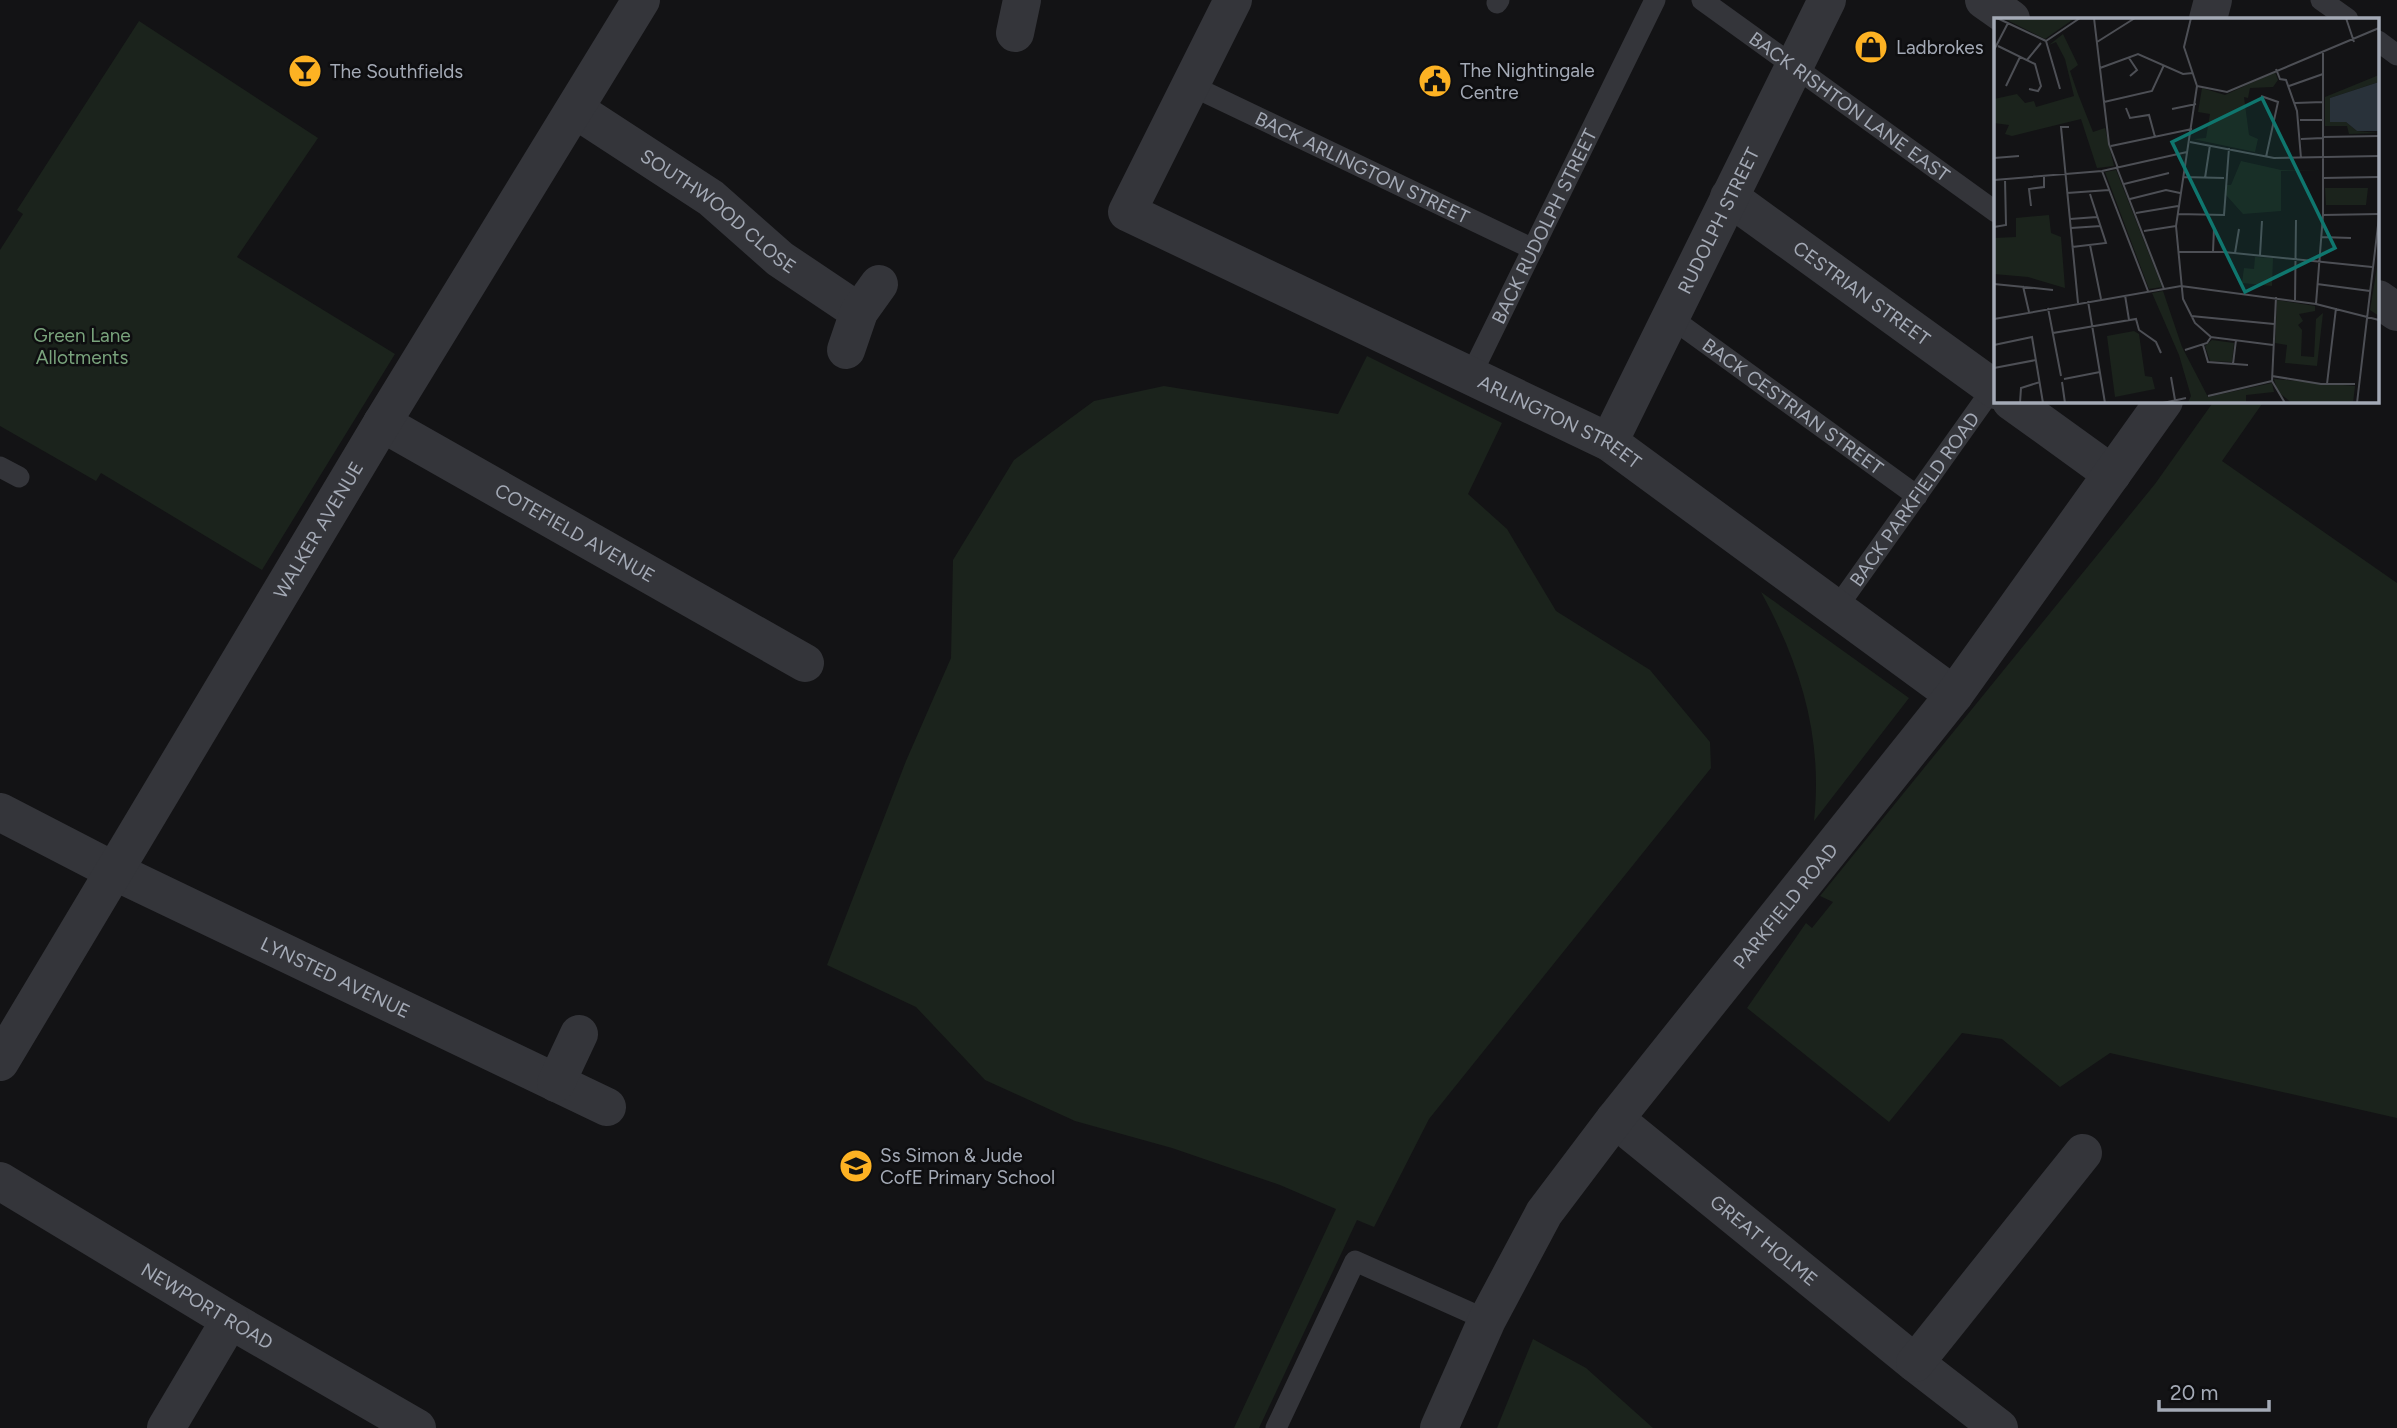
<svg xmlns="http://www.w3.org/2000/svg" width="2397" height="1428" font-family="Figtree,sans-serif">
  <style>
    .green { fill: #1b231c }
    .lines { fill: none; stroke-linecap: round; stroke-linejoin: round }
    .service { stroke: #34353a; stroke-width: 21 }
    .minor { stroke: #34353a; stroke-width: 38 }
    .tertiary { stroke: #34353a; stroke-width: 38 }
    .labels { text-anchor: middle; stroke-width: 5; stroke-linejoin: round; paint-order: stroke }
    .poi-label { font-size: 19px; fill: #a4aab6; stroke: #0e0e10; text-anchor: start }
    .street-label { font-size: 19px; fill: #a4aab6; stroke: #0e0e10 }
    .park-label { font-size: 19px; fill: #79a37c; stroke: #0e0e10 }
    .inset-road { fill: none; stroke: #4d4f55; stroke-width: 2 }
    .view { fill: #0f766e; fill-opacity: 0.15; stroke: #0f766e; stroke-width: 3.5 }
    .inset-edge { fill: none; stroke: #a4aab6; stroke-width: 3.5 }
  </style>
  <rect width="100%" height="100%" fill="#131315"/>
  <path class="green" d="M 139,21 L 318,138 L 237,257 L 395,354 L 262,570 L 101,473 L 96,481 L 0,426 L 0,250 L 23,214 L 17,210 Z
    M 1367,356 L 1502,423 L 1468,494 L 1507,529 L 1556,611 L 1650,670 L 1710,742 L 1711,768 L 1429,1119 L 1374,1227 L 1357,1220 L 1259,1428 L 1234,1428 L 1336,1209 L 1280,1185 L 1172,1148 L 1075,1121 L 985,1080 L 916,1007 L 827,965 L 906,761 L 951,658 L 953,560 L 1014,460 L 1094,401 L 1164,386 L 1338,414 Z
    M 2214,401 L 2264,401 L 2222,461 L 2397,583 L 2397,1118 L 2110,1053 L 2060,1087 L 2002,1039 L 1962,1033 L 1889,1122 L 1747,1008 L 1806,923 L 1812,928 L 1833,902 L 1820,896 L 2155,484 Z
    M 1761,592 L 1909,698 L 1814,821 C 1823,737 1801,665 1761,592 Z
    M 1533,1339 L 1586,1368 L 1653,1428 L 1497,1428 Z"/>
  <g class="lines">
    <g class="service">
      <path id="s1" d="M 1702,0 L 1996,212"/>
      <path d="M 2321,0 L 2348,19"/>
      <path d="M 1497,3 L 1499,0"/>
      <path d="M 2378,41 L 2397,55"/>
      <path id="s2" d="M 1190,85 L 1533,249"/>
      <path id="s3" d="M 1670,317 L 1917,496"/>
      <path id="s4" d="M 1470,377 L 1655,0"/>
      <path d="M 0,467 L 19,477"/>
      <path id="s5" d="M 1836,609 L 1993,388"/>
      <path d="M 1276,1428 L 1355,1261 L 1487,1320"/>
    </g>
    <g class="minor">
      <path id="s6" d="M 1233,0 L 1127,212 L 1609,442 L 1954,695"/>
      <path d="M 2208,19 L 2213,0"/>
      <path d="M 1015,33 L 1022,0"/>
      <path id="s7" d="M 576,110 L 711,198 L 780,259 L 859,312"/>
      <path id="s8" d="M 1729,197 L 1996,390"/>
      <path d="M 846,350 L 859,312 L 879,284"/>
      <path d="M 2011,401 L 2112,474"/>
      <path id="s9" d="M 382,423 L 805,663"/>
      <path id="s10" d="M 1609,442 L 1827,0"/>
      <path id="s11" d="M 0,812 L 116,872 L 607,1107"/>
      <path id="s12" d="M 0,1062 L 382,423 L 641,0"/>
      <path d="M 556,1083 L 579,1034"/>
      <path id="s13" d="M 1615,1119 L 1915,1363 L 1999,1428"/>
      <path id="s14" d="M 0,1181 L 230,1320 L 417,1428"/>
      <path d="M 1915,1363 L 2083,1153"/>
      <path d="M 166,1428 L 230,1320"/>
      <path id="s15" d="M 1439,1428 L 1487,1320 L 1544,1213 L 1615,1119 L 1954,695 L 2164,401"/>
    </g>
    <path class="tertiary" d="M 1984,0 L 2011,19
      M 2378,299 L 2397,312"/>
  </g>
  <defs>
    <symbol id="shop-disc" viewBox="-11 -11 22 22"><circle r="9.5" fill="#fdb223" stroke="#0e0e10"/><path d="M-5-2.5h2.3a2.7 3.5 0 0 1 5.4 0H5L5.5 6h-11ZM-1.5-2.5h3a1.5 2.3 0 0 0-3 0Z" fill="#111"/></symbol>
    <symbol id="bar-disc" viewBox="-11 -11 22 22"><circle r="9.5" fill="#fdb223" stroke="#0e0e10"/><path d="M-6-5H6L.8 .8V4.5H3.5V6h-7V4.5H-.8V.8Z" fill="#111"/></symbol>
    <symbol id="civic-disc" viewBox="-11 -11 22 22"><circle r="9.5" fill="#fdb223" stroke="#0e0e10"/><path d="M-.6-6.5H3V-4.5H.6V-3L4-1V1h2V6H-6V1h2V-1L-.6-3ZM-1.2 2.5V6h2.4V2.5Z" fill="#111"/></symbol>
    <symbol id="school-disc" viewBox="-11 -11 22 22"><circle r="9.5" fill="#fdb223" stroke="#0e0e10"/><path d="M0-5L7-2L0 1L-7-2ZM-4 1L0 2.5L4 1V4Q0 6-4 4Z" fill="#111"/></symbol>
  </defs>
  <g fill-rule="evenodd">
    <use href="#shop-disc" x="1852" y="28" width="38" height="38"/>
    <use href="#bar-disc" x="286" y="52" width="38" height="38"/>
    <use href="#civic-disc" x="1416" y="62" width="38" height="38"/>
    <use href="#school-disc" x="837" y="1147" width="38" height="38"/>
  </g>
  <g class="labels">
    <g class="poi-label">
      <text x="1896" y="54">Ladbrokes</text>
      <text x="1460" y="77">The Nightingale<tspan x="1460" dy="22">Centre</tspan></text>
      <text x="330" y="78">The Southfields</text>
      <text x="880" y="1162">Ss Simon &amp; Jude<tspan x="880" dy="22">CofE Primary School</tspan></text>
    </g>
    <g class="street-label">
      <text dy="7" stroke="none"><textPath href="#s1" startOffset="182">BACK RISHTON LANE EAST</textPath></text>
      <text dy="7" stroke="none"><textPath href="#s2" startOffset="191">BACK ARLINGTON STREET</textPath></text>
      <text dy="7" stroke="none"><textPath href="#s7" startOffset="175">SOUTHWOOD CLOSE</textPath></text>
      <text dy="7" stroke="none"><textPath href="#s10" startOffset="247">RUDOLPH STREET</textPath></text>
      <text dy="7" stroke="none"><textPath href="#s4" startOffset="168">BACK RUDOLPH STREET</textPath></text>
      <text dy="7" stroke="none"><textPath href="#s8" startOffset="164">CESTRIAN STREET</textPath></text>
      <text dy="7" stroke="none"><textPath href="#s3" startOffset="152">BACK CESTRIAN STREET</textPath></text>
      <text dy="7" stroke="none"><textPath href="#s6" startOffset="718">ARLINGTON STREET</textPath></text>
      <text dy="7" stroke="none"><textPath href="#s5" startOffset="135">BACK PARKFIELD ROAD</textPath></text>
      <text dy="7" stroke="none"><textPath href="#s12" startOffset="620">WALKER AVENUE</textPath></text>
      <text dy="7" stroke="none"><textPath href="#s9" startOffset="222">COTEFIELD AVENUE</textPath></text>
      <text dy="7" stroke="none"><textPath href="#s15" startOffset="630">PARKFIELD ROAD</textPath></text>
      <text dy="7" stroke="none"><textPath href="#s11" startOffset="374">LYNSTED AVENUE</textPath></text>
      <text dy="7" stroke="none"><textPath href="#s13" startOffset="192">GREAT HOLME</textPath></text>
      <text dy="7" stroke="none"><textPath href="#s14" startOffset="242">NEWPORT ROAD</textPath></text>
    </g>
    <g class="park-label">
      <text x="82" y="342">Green Lane<tspan x="82" dy="22">Allotments</tspan></text>
    </g>
  </g>
  <g transform="translate(1994 18)">
    <rect width="385" height="385" fill="#131315"/>
    <path d="M 9,0 L 81,0 L 51,21 ZM 69,16 L 84,47 L 76,53 L 84,76 L 99,114 L 111,110 L 120,148 L 103,150 L 87,101 L 18,118 L 11,116 L 15,107 L 0,105 L 0,81 L 23,76 L 31,85 L 40,83 L 42,89 L 80,78 L 71,41 L 62,24 L 55,27 ZM 281,54 L 284,62 L 279,69 L 256,70 L 254,80 L 250,79 L 255,117 L 264,121 L 261,134 L 199,121 L 212,120 L 216,96 L 204,94 L 208,70 L 231,77 ZM 385,57 L 385,64 L 336,80 L 336,104 L 352,104 L 363,113 L 385,115 L 355,116 L 353,108 L 331,108 L 331,79 ZM 247,143 L 287,152 L 326,153 L 287,153 L 287,193 L 249,196 L 232,177 L 232,167 L 237,167 ZM 122,152 L 168,269 L 155,271 L 111,154 ZM 331,170 L 374,170 L 372,187 L 332,187 ZM 55,197 L 57,215 L 67,219 L 71,270 L 34,259 L 0,256 L 0,220 L 22,219 L 22,200 ZM 385,237 L 385,298 L 376,292 ZM 261,239 L 279,240 L 278,268 L 248,265 L 250,250 L 260,251 ZM 169,273 L 188,329 L 214,379 L 278,365 L 280,374 L 252,377 L 252,385 L 175,385 L 194,384 L 197,378 L 185,337 L 158,275 ZM 283,282 L 321,288 L 321,293 L 305,296 L 309,303 L 304,307 L 308,312 L 307,338 L 320,339 L 322,301 L 329,295 L 323,348 L 291,345 L 293,327 L 281,325 ZM 140,313 L 145,316 L 151,358 L 158,359 L 161,371 L 121,379 L 113,318 ZM 218,322 L 240,325 L 238,344 L 216,343 L 211,328 ZM 280,361 L 361,368 L 359,385 L 298,385 L 284,374 Z" fill="#1b231c"/>
    <path d="M 385,64 L 385,113 L 363,113 L 352,104 L 336,104 L 336,80 Z" fill="#29323a"/>
    <path class="inset-road" d="M 3,0 L 52,23M 100,0 L 115,126 L 124,150M 197,0 L 190,29 L 203,68 L 182,208 L 189,281 L 201,305 L 217,319M 352,0 L 360,24M 52,23 L 66,71M 52,23 L 86,0M 103,24 L 141,0M 4,28 L 41,46 L 47,68 L 44,73 L 35,71M 0,32 L 14,5M 135,40 L 143,52 L 136,58M 33,42 L 47,25M 106,50 L 144,36 L 189,56 L 199,55M 282,51 L 286,61 L 292,62 L 303,93 L 307,140M 12,68 L 26,39M 203,68 L 233,74 L 385,10M 295,68 L 329,56M 267,78 L 284,84 L 272,139M 110,84 L 158,73 L 170,47M 301,85 L 329,84M 132,90 L 136,100 L 155,97 L 161,119M 178,91 L 202,86M 306,102 L 329,102M 75,109 L 67,109 L 84,285M 329,119 L 385,118M 307,121 L 329,120M 196,124 L 280,140 L 385,138M 117,128 L 198,111M 0,140 L 25,138M 123,150 L 170,271M 108,153 L 154,273M 189,159 L 230,160M 211,160 L 216,127M 329,160 L 385,159M 0,162 L 108,153 L 193,134M 130,166 L 175,155M 73,175 L 115,172M 136,181 L 172,172 L 186,175M 37,188 L 35,171 L 50,169 L 50,158M 142,195 L 184,188M 183,196 L 230,197 L 235,130M 329,197 L 385,196M 76,201 L 103,199M 0,209 L 12,207 L 11,161M 77,210 L 107,208M 150,213 L 182,208M 327,219 L 357,220M 96,227 L 107,281M 78,229 L 112,225 L 96,176M 184,234 L 230,234 L 378,249M 219,234 L 220,210M 241,235 L 245,211M 266,237 L 268,203M 0,266 L 59,272M 323,266 L 376,273M 29,268 L 35,294M 131,277 L 135,302M 282,279 L 278,363 L 291,385M 301,282 L 302,202M 94,283 L 111,385M 322,286 L 329,197 L 329,35M 54,290 L 67,358M 197,298 L 280,306M 0,301 L 187,268 L 322,286 L 385,302M 59,315 L 142,301 L 145,312 L 162,324 L 167,335M 0,327 L 38,319 L 49,385M 209,327 L 214,344 L 254,347M 191,332 L 213,325 L 217,319 L 279,327M 239,346 L 242,322M 0,350 L 42,342M 278,358 L 327,366 L 361,366M 177,359 L 181,382M 70,361 L 106,354M 68,364 L 71,385M 333,366 L 342,290M 214,378 L 278,363M 26,385 L 27,370 L 46,364M 169,385 L 192,380M 363,385 L 385,199"/>
    <path class="view" d="M 268,80 L 341,230 L 251,274 L 178,124 Z"/>
    <rect width="385" height="385" class="inset-edge"/>
  </g>
  <path d="M2159 1400v10h110v-10" fill="none" stroke="#a4aab6" stroke-width="3.5"/>
  <text x="2170" y="1400" font-size="21" fill="#a4aab6" stroke="#0e0e10" stroke-width="5" paint-order="stroke">20 m</text>
</svg>
